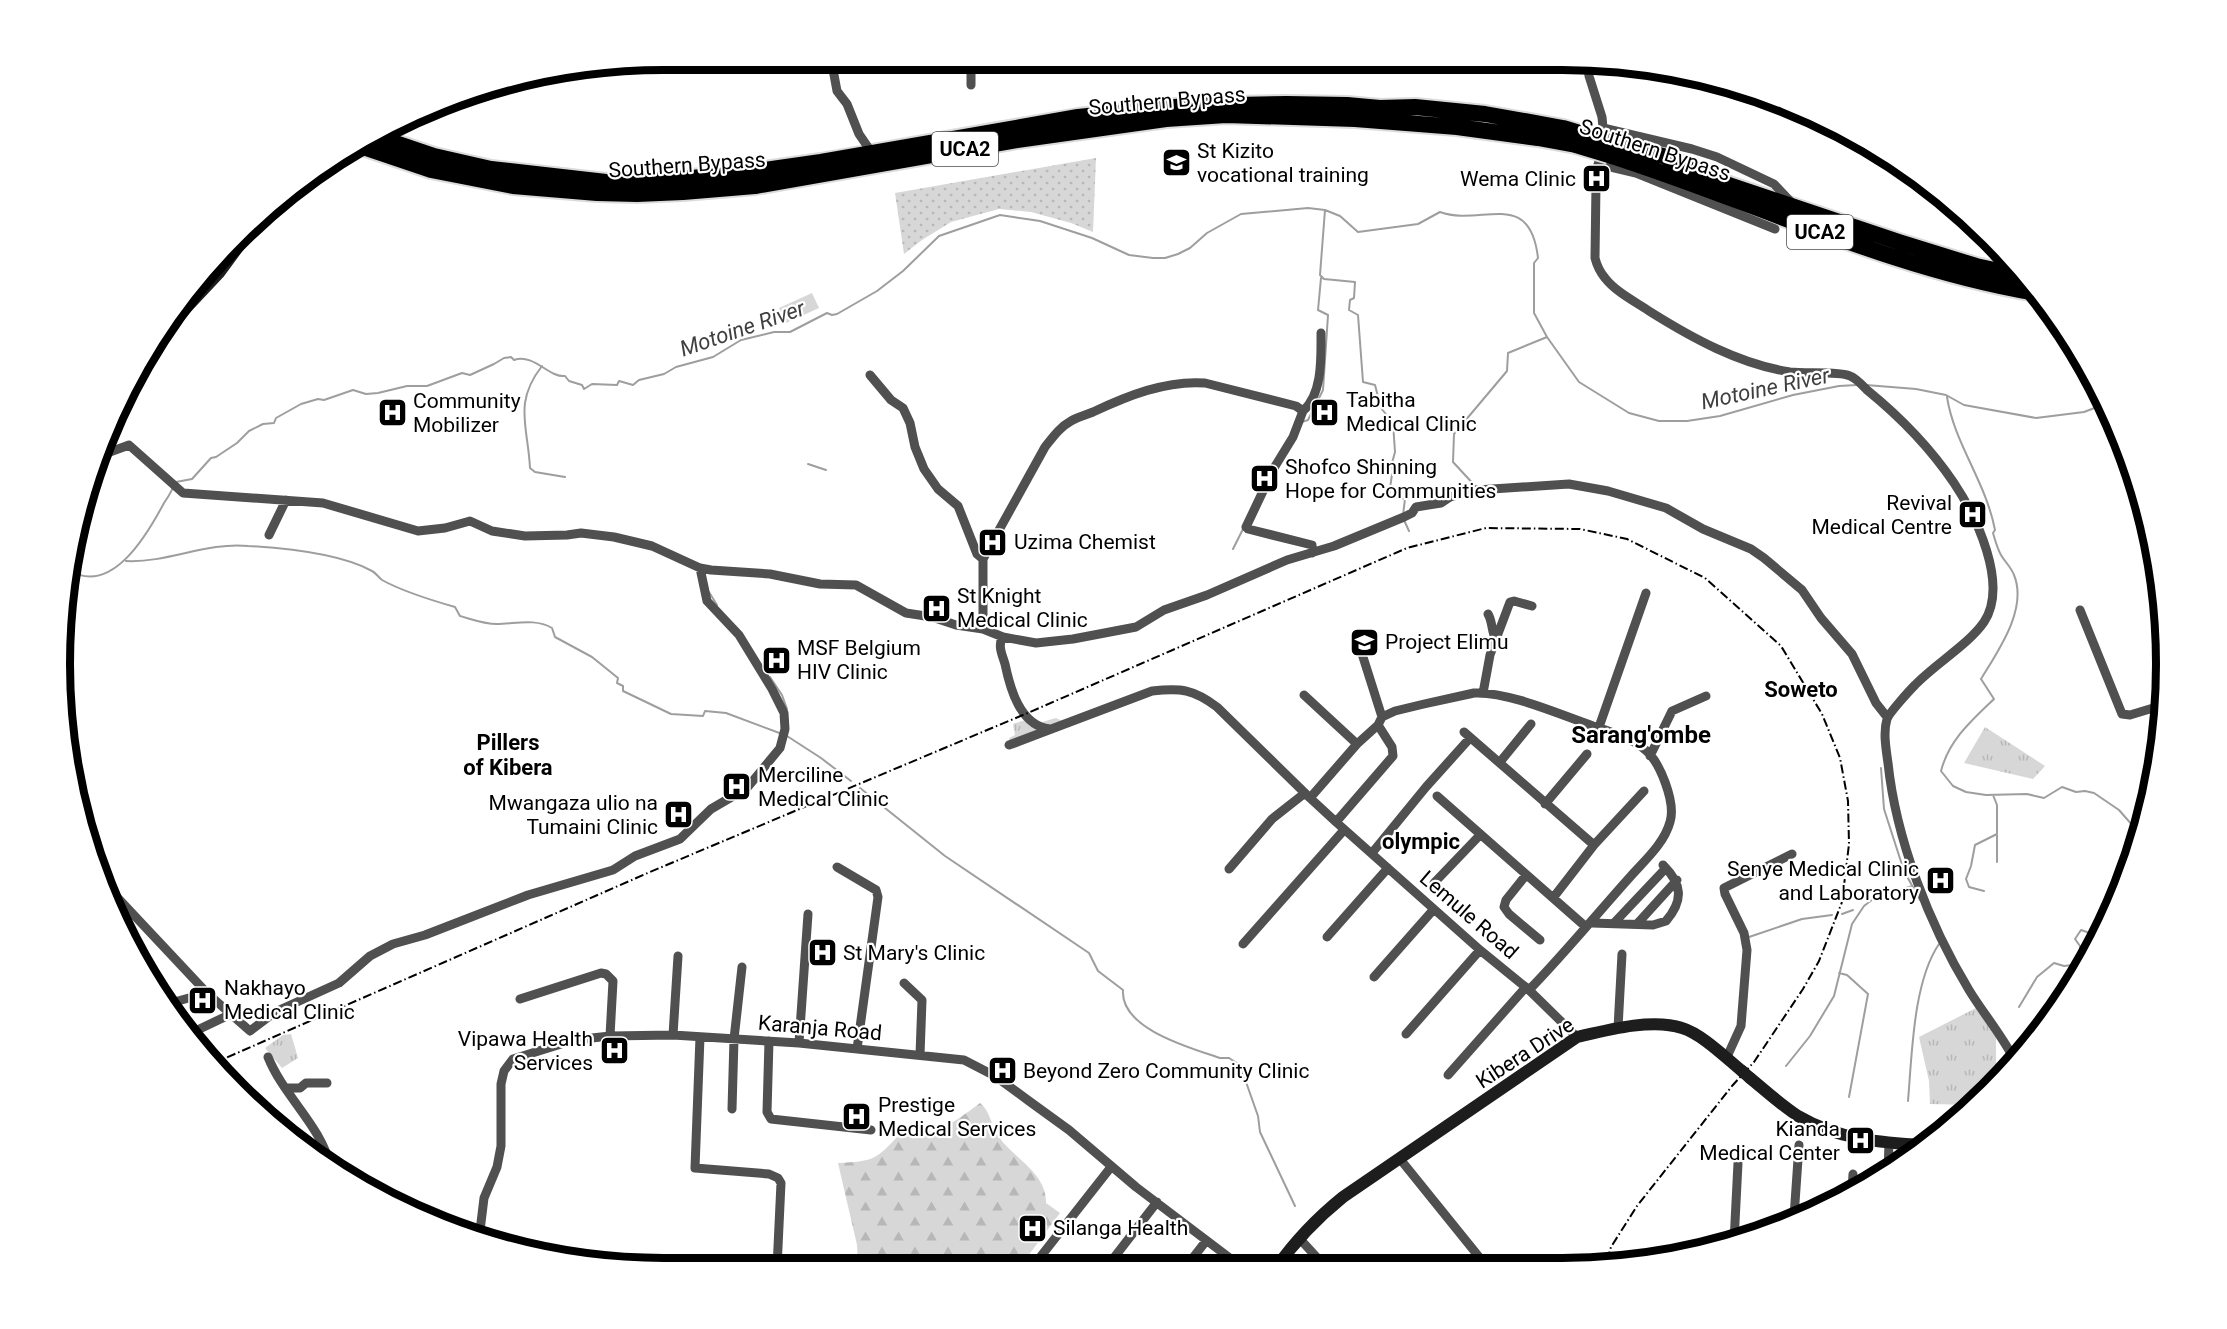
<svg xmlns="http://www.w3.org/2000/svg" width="2227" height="1329" font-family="Roboto,sans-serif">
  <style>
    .grass { fill: url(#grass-dots) }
    .forest { fill: url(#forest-firs) }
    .park { fill: url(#park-tufts) }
    .pitch { fill: #d7d7d7 }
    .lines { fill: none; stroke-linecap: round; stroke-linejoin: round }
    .stream { stroke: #9e9e9e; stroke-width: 2 }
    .highway-casing { stroke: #dbdbdb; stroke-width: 20 }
    .street { stroke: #505050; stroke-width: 9 }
    .secondary { stroke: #1d1d1d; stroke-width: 12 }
    .highway { stroke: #000; stroke-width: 16 }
    .rail { stroke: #000; stroke-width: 2; stroke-dasharray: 9 3 1.5 3; stroke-linecap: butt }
    .highway-bridge-casing { stroke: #dbdbdb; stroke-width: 20; stroke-linecap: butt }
    .secondary-bridge { stroke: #1d1d1d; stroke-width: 12 }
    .highway-bridge { stroke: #000; stroke-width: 16 }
    .labels { text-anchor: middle; stroke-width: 4.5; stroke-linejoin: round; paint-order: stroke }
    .shield { fill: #fff; stroke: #4c4c4c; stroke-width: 1.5 }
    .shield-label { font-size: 20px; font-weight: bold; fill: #000 }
    .street-label { font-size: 21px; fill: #000; stroke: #fff }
    .poi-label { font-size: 21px; fill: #000; stroke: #fff; text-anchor: start }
    .water-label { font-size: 22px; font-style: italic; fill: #3f3f3f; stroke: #fff }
    .neighbourhood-label { font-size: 22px; font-weight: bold; fill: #000; stroke: #fff }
    .quarter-label { font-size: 24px; font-weight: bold; fill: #000; stroke: #fff }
    .rim { fill: none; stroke: #000; stroke-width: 8 }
  </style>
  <defs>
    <pattern id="grass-dots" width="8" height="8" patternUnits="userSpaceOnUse" patternTransform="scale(1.5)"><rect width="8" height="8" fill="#d7d7d7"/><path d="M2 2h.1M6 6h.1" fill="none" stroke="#b7b7b7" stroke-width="1.8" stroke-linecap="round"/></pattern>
    <pattern id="forest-firs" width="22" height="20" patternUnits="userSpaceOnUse" patternTransform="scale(1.5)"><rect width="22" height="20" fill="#d7d7d7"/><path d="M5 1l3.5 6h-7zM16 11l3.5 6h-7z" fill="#b7b7b7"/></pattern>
    <pattern id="park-tufts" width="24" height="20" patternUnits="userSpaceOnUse" patternTransform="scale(1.5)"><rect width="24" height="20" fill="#d7d7d7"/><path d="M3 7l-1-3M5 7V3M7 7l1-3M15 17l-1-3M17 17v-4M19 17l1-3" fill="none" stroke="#b7b7b7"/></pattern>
  </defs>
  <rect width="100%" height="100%" fill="#fff"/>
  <path class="grass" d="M 1096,158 L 1093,232 L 1071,223 L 1031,212 L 999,209 L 951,222 L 922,240 L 904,254 L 895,193 Z"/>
  <path class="forest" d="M 980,1103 C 991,1112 991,1126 998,1136 C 1013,1158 1047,1173 1046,1203 L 1060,1213 L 1019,1268 L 996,1268 L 988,1254 L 934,1268 L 858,1268 L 857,1245 L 838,1163 C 873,1161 875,1161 899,1135 C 937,1135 951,1125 980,1103 Z"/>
  <path class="park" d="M 1031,718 L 1042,722 L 1056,718 L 1070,725 L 1013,749 L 1009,738 L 1015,735 L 1013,724 Z
    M 1985,727 L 2045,766 L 2033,779 L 1964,763 Z
    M 1976,1008 L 1996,1038 L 1996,1076 L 1987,1078 L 1988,1089 L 1973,1105 L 1930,1104 L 1929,1081 L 1919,1037 Z
    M 291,1034 L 298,1058 L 282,1068 L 265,1048 L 283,1035 Z"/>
  <path class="pitch" d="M 812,293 L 819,308 L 786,323 L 779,308 Z"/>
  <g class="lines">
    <path class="stream" d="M 1325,210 L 1320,275 L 1324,279 L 1355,282 L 1354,298 L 1350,300 L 1349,310 L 1358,315 L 1363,382 L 1375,385 L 1381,408 L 1393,423 L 1395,452 L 1389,474 L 1392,474 L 1389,496 L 1405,499 L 1403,515
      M 542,366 C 513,403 528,426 530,468 L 535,472 L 565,477
      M 1866,385 L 1916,389 L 1946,395 L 1964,405 L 2036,418 L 2084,412 L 2105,404
      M 1947,397 C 1954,443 1986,482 1995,530 L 1993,533 C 1995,540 1997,548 2001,555 C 2005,562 2011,567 2014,575 C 2028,609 1998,651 1981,679 L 1994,699 C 1972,720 1949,740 1941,771 L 1953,786 L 1966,792 L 1986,795 L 2027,794 L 2044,798 L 2062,787 L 2076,792 L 2085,791 L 2094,793 L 2119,810 L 2140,834
      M 1302,422 L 1308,420 L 1323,390 L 1328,315 L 1318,310 L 1321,278
      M 808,464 L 826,470
      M 176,482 L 192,479 L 211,458 L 216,457 L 237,443 L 249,431 L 263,424 L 274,423 L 276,418 L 301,404 L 318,399 L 324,400 L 353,390 L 366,394 L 378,393 L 407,386 L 427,386 L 462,373 L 470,375 L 494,364 L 504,358 L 511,357 L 514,360 C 534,353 549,378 565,376 L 569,381 L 582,385 L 584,389 L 592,384 L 617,385 L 619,381 L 633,385 L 639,380 L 664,374 L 676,367 L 713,357 L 741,340 L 774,332 L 790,332 L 827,313 L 832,315 L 837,314 L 877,291 L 903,271 L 939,236 L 1000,215 L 1040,221 L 1092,238 L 1129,255 L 1153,258 L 1165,258 L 1178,254 L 1190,248 L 1207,233 L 1241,214 L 1308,208 L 1325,210 L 1340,216 L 1358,232 L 1418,224 L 1440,212 C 1481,227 1530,187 1538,258 L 1534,263 L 1534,313 L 1547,337 L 1579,382 L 1629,413 L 1659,421 L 1687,421 L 1720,416 L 1793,395 L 1839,386 L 1857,385
      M 1477,488 L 1453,462 L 1454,434 L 1507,371 L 1508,353 L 1547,337
      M 1404,520 L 1409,531
      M 1233,549 L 1244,527
      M 126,561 C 168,563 206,542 248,546 C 283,548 341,554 372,571 C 376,573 378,577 382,580 C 400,590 434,601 455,607 L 460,616 C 471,619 484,624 497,624 C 515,624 535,618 552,628 L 555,637 L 592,657 L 618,678 L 617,683 L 623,686 L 623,691 L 671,714 L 703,716 L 705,711 L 726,713 L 782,734
      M 69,570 C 112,597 148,533 164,503 C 168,497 171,493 173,487
      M 709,592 L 717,605
      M 770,677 L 782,695 L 787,709
      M 787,736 L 821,758 L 851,781
      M 1881,768 L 1884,809 L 1904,871 L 1920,900
      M 860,788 L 945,856 L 1089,953 L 1098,971 L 1123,990 C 1120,1029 1191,1048 1220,1058 L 1229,1058 L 1240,1065 L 1258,1116 L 1260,1132 L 1295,1206
      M 1997,862 L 1997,835
      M 1984,891 L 1969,887 L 1966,879 L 1971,866 L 1975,845 L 1997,834 L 1997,805 L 1993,795
      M 1842,914 L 1853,910
      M 1749,937 L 1802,919 L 1832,915
      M 1839,973 L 1847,975 L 1868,994 L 1849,1097
      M 2019,1007 L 2037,977 L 2054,963 L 2064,966 L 2081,964 L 2080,946 L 2075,939 L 2081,930 L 2087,932 L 2097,941
      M 1786,1066 L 1810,1036 L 1834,996 L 1852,924 L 1864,906 L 1873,899 L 1912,886
      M 1908,1101 C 1912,1055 1913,982 1939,944"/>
    <defs>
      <path id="highway" d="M 375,136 L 434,156 L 491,169 L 606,182 L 650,181 L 730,175 L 821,162 L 1078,117 L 1185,106 L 1287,104 L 1347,105 L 1380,108 L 1415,107 L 1485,114 L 1563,128 L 1586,135
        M 1609,142 L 1663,156 L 1729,185 L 1899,242 L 1976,266 L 2022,276
        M 360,146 L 431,170 L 513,186 L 597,193 L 637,194 L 683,192 L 755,186 L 1017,140 L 1166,119 L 1226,115 L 1355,119 L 1457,127 L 1538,138 L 1576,145
        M 1609,155 C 1751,200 1887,268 2036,293"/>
    </defs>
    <use href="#highway" class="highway-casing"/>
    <path class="street" d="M 1587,61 L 1589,76 L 1602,117 L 1603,128 L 1596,184 L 1595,258 C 1597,266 1600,272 1605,278 C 1616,292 1634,301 1649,311 C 1692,338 1739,364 1790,372 C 1805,374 1839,371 1850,376 C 1856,378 1863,386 1867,390 C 1899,416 1931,449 1954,483 C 1976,516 2009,584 1984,622 C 1969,644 1935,664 1915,685 C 1910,690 1889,713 1887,719 C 1883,732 1886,749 1888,763 C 1896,839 1929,924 1969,990 C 1983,1013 2001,1034 2014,1059
      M 832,64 L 837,91 L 847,104 L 859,134 L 872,153
      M 971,64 L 971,85
      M 1603,128 L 1692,149 L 1717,157 L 1774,184 L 1792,203
      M 1598,164 L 1636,173 L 1775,229
      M 870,375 L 891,400 L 903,408 L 910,423 L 915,447 L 924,469 L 938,489 L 958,506 L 977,554 L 983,559
      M 1303,411 C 1323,393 1321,357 1321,333
      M 99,456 L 129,445 L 183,493 L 323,503 L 418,531 L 445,528 L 470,521 L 492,531 L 525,536 L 567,535 L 581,533 L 614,537 L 652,546 L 700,568 L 711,570 L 770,574 L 820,584 L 856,585 L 906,613 L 932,617 L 956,625 L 983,629 L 1003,637 L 1036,643 L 1073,639 L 1136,627 L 1164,610 L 1207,595 L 1287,560 L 1334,546 L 1404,517 L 1412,513 L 1416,507 L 1441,503 L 1450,497 L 1477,490 L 1569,484 L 1608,491 L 1666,508 L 1703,529 L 1751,549 L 1764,558 L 1802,590 L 1821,618 L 1852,654 L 1876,703 L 1887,717
      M 269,535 L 286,500
      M 2080,610 L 2122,714 L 2130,715 L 2163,705
      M 1488,614 C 1493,622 1491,632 1496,639
      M 983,629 L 983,559 L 1045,447 C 1053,437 1060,427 1071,421 C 1078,417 1086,415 1093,412 C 1127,396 1166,380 1205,383 L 1296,406 L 1303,411 L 1293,437 L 1274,468 L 1246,527 L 1248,529 L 1312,545 L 1312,553
      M 1002,637 C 998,647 1002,654 1005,664 C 1010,688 1020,726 1050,729
      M 1357,638 L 1382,717
      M 1483,693 L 1490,655 L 1510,602 L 1514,601 L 1532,606
      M 1304,695 L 1357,744
      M 1378,725 L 1392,747 L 1393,756 L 1336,822 L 1310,798 L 1357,744 L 1378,725 L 1382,717 L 1395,711 L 1424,704 L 1474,693 C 1507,691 1561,715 1593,726 C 1607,730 1632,739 1643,748 C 1660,760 1676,803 1670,822 C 1664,844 1644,861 1630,877 C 1596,915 1564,954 1529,990
      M 1599,727 L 1646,593
      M 1464,732 L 1594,845
      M 1009,745 L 1152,691 C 1181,688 1193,689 1217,707 L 1310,798
      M 1650,756 L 1672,711 L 1706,696
      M 1500,762 L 1531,724
      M 1437,796 L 1586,927
      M 1545,804 L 1587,754
      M 1336,822 L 1480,950 L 1529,990 L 1577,1037
      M 1372,853 L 1426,787 L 1470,738
      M 837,867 L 876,890 L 878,897 L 857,1049
      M 1229,869 L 1272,819 L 1305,793
      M 1526,875 L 1506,900 L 1504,907 L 1509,914 L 1540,940
      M 101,880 L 207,993 L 250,1031 L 275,1012 L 339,983 L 370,956 L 393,944 L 425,935 L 528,895 L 613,870 L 635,856 L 680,839 L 711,809 L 747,788 L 780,748 L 785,729 L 784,713 L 772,689 L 739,635 L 707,601 L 700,568
      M 1434,883 L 1480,835
      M 1553,898 L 1594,845 L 1644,791
      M 1592,923 L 1653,925 L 1666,921 C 1684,900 1682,884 1663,865
      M 1614,923 L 1666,868
      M 1637,924 L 1677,880
      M 1327,937 L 1388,868
      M 1243,944 L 1344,830
      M 1374,977 L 1434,909
      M 904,983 L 922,1000 L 920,1055
      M 520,999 L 601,973 L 606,974 L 613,981 L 610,1036
      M 167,1004 L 207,993
      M 1618,1028 L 1622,954
      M 1406,1034 L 1480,950
      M 187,1035 L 231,1014
      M 673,1035 L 678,956
      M 700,1037 L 695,1168 L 769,1174 L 778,1178 L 781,1183 L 777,1268
      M 769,1041 L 767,1112 L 771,1119 L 871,1130
      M 799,1043 L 808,914
      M 268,1057 C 284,1097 321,1125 331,1168
      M 1726,1059 L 1741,1026 L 1747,950 L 1744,933 L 1725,894 L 1724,888 L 1792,854
      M 1448,1075 L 1526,987
      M 286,1088 L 300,1088 L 306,1083 L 327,1083
      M 732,1109 L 734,1039 L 742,967
      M 1400,1159 L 1488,1268
      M 1888,1172 L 1889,1143
      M 1852,1193 L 1853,1174
      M 1794,1217 L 1799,1145
      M 1299,1238 L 1321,1262 L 1373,1265
      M 479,1239 L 484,1198 L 497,1167 L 501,1146 L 501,1084 L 504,1071 L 513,1059 L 574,1040 L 610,1036 L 673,1035 L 799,1043 L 964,1060 L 995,1076 L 1029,1101 L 1069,1130 L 1136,1187 L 1243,1268
      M 1734,1242 L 1738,1163
      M 1038,1268 L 1034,1265 L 1111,1167
      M 1106,1268 L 1157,1202
      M 1185,1268 L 1206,1241"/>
    <path class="secondary" d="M 157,339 L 219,273 L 260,217
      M 1750,1078 C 1766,1091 1781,1105 1798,1116 C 1837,1139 1881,1143 1925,1145
      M 1276,1268 C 1295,1241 1317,1218 1343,1197 L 1577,1037 C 1607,1030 1652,1018 1682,1028 C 1702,1034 1726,1058 1742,1071"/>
    <use href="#highway" class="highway"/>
    <path class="rail" d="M 212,1064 L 650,872 L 1030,712 L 1407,548 L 1486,528 L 1580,529 L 1627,539 L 1705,578 L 1781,646 L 1822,714 L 1840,758 L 1848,801 L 1849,844 L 1842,902 L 1819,961 L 1803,989 L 1754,1062 L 1732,1086 L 1637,1206 L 1611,1247 L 1605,1267"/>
    <defs>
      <path id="highway-bridge" d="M 1586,135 L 1609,142
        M 1576,145 L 1609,155"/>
    </defs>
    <use href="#highway-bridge" class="highway-bridge-casing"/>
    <path class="secondary-bridge" d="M 1742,1071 L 1750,1078"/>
    <use href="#highway-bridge" class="highway-bridge"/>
  </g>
  <defs>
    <symbol id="university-square" viewBox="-11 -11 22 22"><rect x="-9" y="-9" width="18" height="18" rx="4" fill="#000" stroke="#fff"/><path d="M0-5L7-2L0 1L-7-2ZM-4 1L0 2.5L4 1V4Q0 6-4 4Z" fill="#fff"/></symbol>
    <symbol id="hospital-square" viewBox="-11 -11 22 22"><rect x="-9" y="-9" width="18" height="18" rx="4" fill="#000" stroke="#fff"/><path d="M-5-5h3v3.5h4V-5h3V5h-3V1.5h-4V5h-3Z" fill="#fff"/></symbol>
  </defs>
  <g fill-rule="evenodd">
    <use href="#university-square" x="1160" y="146" width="33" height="33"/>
    <use href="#hospital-square" x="1580" y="162" width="33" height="33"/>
    <use href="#hospital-square" x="1308" y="396" width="33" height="33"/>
    <use href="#hospital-square" x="376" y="396" width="33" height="33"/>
    <use href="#hospital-square" x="1248" y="462" width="33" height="33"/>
    <use href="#hospital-square" x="1956" y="498" width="33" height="33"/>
    <use href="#hospital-square" x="976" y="526" width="33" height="33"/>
    <use href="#hospital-square" x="920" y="592" width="33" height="33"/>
    <use href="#university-square" x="1348" y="626" width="33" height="33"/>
    <use href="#hospital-square" x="760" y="644" width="33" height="33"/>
    <use href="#hospital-square" x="720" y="770" width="33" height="33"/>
    <use href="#hospital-square" x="662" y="798" width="33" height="33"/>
    <use href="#hospital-square" x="1924" y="864" width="33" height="33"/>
    <use href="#hospital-square" x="806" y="936" width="33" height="33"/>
    <use href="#hospital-square" x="186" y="984" width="33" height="33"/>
    <use href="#hospital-square" x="598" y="1034" width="33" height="33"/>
    <use href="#hospital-square" x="986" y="1054" width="33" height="33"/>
    <use href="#hospital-square" x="840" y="1100" width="33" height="33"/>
    <use href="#hospital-square" x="1844" y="1124" width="33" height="33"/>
    <use href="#hospital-square" x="1016" y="1212" width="33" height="33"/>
  </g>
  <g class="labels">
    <g class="shield">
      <rect x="932" y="132" width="66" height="34" rx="4.5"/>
      <rect x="1787" y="215" width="66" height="34" rx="4.5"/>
    </g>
    <g class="shield-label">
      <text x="965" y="156">UCA2</text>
      <text x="1820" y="239">UCA2</text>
    </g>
    <g class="street-label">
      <text transform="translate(1167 101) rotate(-5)" y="7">Southern Bypass</text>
      <text transform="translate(1655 150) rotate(18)" y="7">Southern Bypass</text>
      <text transform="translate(687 165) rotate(-4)" y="7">Southern Bypass</text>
      <text transform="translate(1469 915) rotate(41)" y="7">Lemule Road</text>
      <text transform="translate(820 1028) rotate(5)" y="7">Karanja Road</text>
      <text transform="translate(1525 1053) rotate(-33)" y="7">Kibera Drive</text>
    </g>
    <g class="poi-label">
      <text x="1197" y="158">St Kizito<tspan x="1197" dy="24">vocational training</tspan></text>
      <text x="1576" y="186" text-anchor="end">Wema Clinic</text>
      <text x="1346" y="407">Tabitha<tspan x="1346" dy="24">Medical Clinic</tspan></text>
      <text x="413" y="408">Community<tspan x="413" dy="24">Mobilizer</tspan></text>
      <text x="1285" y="474">Shofco Shinning<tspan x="1285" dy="24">Hope for Communities</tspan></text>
      <text x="1952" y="510" text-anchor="end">Revival<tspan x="1952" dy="24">Medical Centre</tspan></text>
      <text x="1014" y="549">Uzima Chemist</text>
      <text x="957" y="603">St Knight<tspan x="957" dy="24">Medical Clinic</tspan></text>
      <text x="1385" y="649">Project Elimu</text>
      <text x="797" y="655">MSF Belgium<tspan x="797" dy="24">HIV Clinic</tspan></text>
      <text x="758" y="782">Merciline<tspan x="758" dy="24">Medical Clinic</tspan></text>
      <text x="658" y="810" text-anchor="end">Mwangaza ulio na<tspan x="658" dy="24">Tumaini Clinic</tspan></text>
      <text x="1919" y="876" text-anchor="end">Senye Medical Clinic<tspan x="1919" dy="24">and Laboratory</tspan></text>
      <text x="843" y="960">St Mary's Clinic</text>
      <text x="224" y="995">Nakhayo<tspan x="224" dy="24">Medical Clinic</tspan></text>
      <text x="593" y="1046" text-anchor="end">Vipawa Health<tspan x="593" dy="24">Services</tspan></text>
      <text x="1023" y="1078">Beyond Zero Community Clinic</text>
      <text x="878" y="1112">Prestige<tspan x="878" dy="24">Medical Services</tspan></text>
      <text x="1840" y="1136" text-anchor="end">Kianda<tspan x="1840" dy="24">Medical Center</tspan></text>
      <text x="1053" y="1235">Silanga Health</text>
    </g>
    <g class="water-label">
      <text transform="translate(742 328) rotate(-19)" y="8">Motoine River</text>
      <text transform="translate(1765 388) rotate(-12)" y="8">Motoine River</text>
    </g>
    <g class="neighbourhood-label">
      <text x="1801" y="697">Soweto</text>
      <text x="508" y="750">Pillers<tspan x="508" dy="25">of Kibera</tspan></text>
      <text x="1421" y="849">olympic</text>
    </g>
    <g class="quarter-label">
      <text x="1641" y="743">Sarang'ombe</text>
    </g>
  </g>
  <path d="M0 0H2227V1329H0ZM664 70H1562A594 594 0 0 1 2156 664V664A594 594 0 0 1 1562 1258H664A594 594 0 0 1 70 664V664A594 594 0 0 1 664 70Z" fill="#fff" fill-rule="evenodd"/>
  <path class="rim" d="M664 70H1562A594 594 0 0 1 2156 664V664A594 594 0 0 1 1562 1258H664A594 594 0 0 1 70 664V664A594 594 0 0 1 664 70Z"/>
</svg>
